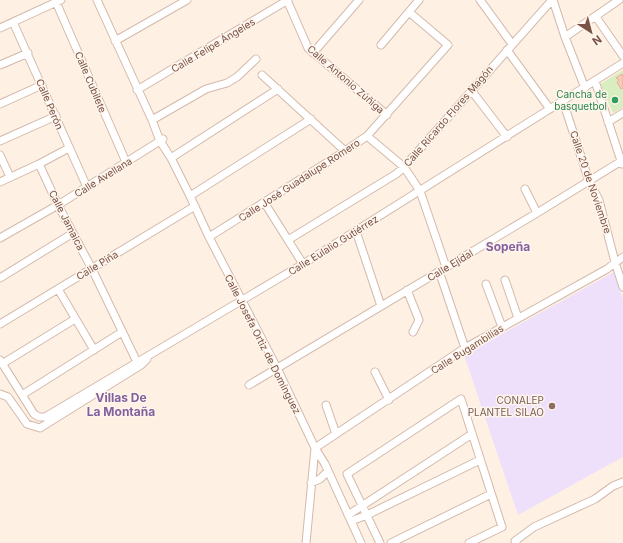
<svg xmlns="http://www.w3.org/2000/svg" width="623" height="543" font-family="Inter,sans-serif">
  <style>
    .education { fill: #eee0fb }
    .green { fill: #d8eec0 }
    .building { fill: #f7cab8; stroke: #ebad97 }
    .lines { fill: none; stroke-linecap: round; stroke-linejoin: round }
    .minor-casing { stroke: #d4b9ab; stroke-width: 9 }
    .minor { stroke: #fff; stroke-width: 7 }
    .leisure-dot { fill: #2e9e5b; stroke: #fff5ec; stroke-width: 1.5 }
    .education-dot { fill: #8d6e63; stroke: #fff5ec; stroke-width: 1.5 }
    .labels { text-anchor: middle; stroke-width: 3; stroke-linejoin: round; paint-order: stroke }
    .street-label { font-size: 10px; fill: #7a5346; stroke: #fff5ec }
    .leisure-label { font-size: 10px; fill: #27864d; stroke: #fff5ec; text-anchor: end }
    .education-label { font-size: 10px; fill: #785e54; stroke: #fff5ec; text-anchor: end }
    .quarter-label { font-size: 12px; font-weight: bold; fill: #82619e; stroke: #fff5ec }
  </style>
  <rect width="100%" height="100%" fill="#fef1e3"/>
  <path class="education" d="M 614,272 L 623,299 L 623,457 L 518,515 L 464,355 Z"/>
  <path class="green" d="M 623,70 L 623,107 L 613,113 L 601,85 L 602,83 Z"/>
  <path class="building" d="M 622,74 L 623,77 L 623,88 L 621,89 L 617,82 L 619,80 L 616,78 Z"/>
  <g class="lines">
    <defs>
      <path id="minor" d="M 97,0 L 152,120 L 160,141 L 171,158 L 190,196 L 209,237 L 277,368 L 315,448 L 325,464 L 361,543
        M 287,0 L 308,48 L 387,115
        M 480,0 L 512,44
        M 553,0 L 565,37 L 585,88
        M 56,2 L 126,162
        M 596,17 L 623,56
        M 13,22 L 87,187
        M 0,28 L 61,0
        M 565,37 L 619,0
        M 115,41 L 187,0
        M 381,45 L 419,0
        M 507,50 L 550,109
        M 313,53 L 359,0
        M 0,65 L 28,53
        M 262,75 L 345,151
        M 595,81 L 622,164
        M 137,90 L 288,0
        M 471,90 L 507,137
        M 563,101 L 589,181 L 599,200 L 615,262 L 623,287
        M 0,104 L 42,85
        M 152,120 L 206,89 L 227,83 L 237,77 L 256,59
        M 608,122 L 623,113
        M 367,136 L 404,167 L 420,191 L 446,267
        M 0,141 L 56,116
        M 0,155 L 10,177
        M 171,158 L 278,89
        M 39,164 L 58,205 L 92,269 L 137,362
        M 0,182 L 39,164 L 69,148
        M 525,189 L 537,213
        M 190,196 L 311,119
        M 264,202 L 303,264
        M 356,231 L 381,306
        M 209,237 L 345,151 L 367,136 L 448,45 L 409,12
        M 0,238 L 58,205 L 163,139
        M 288,240 L 396,174 L 404,167 L 552,0
        M 439,271 L 465,348
        M 0,278 L 73,233
        M 505,280 L 518,318
        M 486,284 L 502,327
        M 58,289 L 94,350
        M 407,290 L 419,320 L 413,332
        M 0,324 L 195,206
        M 0,360 L 34,414 L 39,417 L 45,417 L 303,264 L 623,63
        M 2,364 L 75,319
        M 375,372 L 389,400
        M 249,385 L 537,213 L 623,160
        M 0,394 L 8,397 L 27,424 L 40,428 L 141,365 L 147,359
        M 22,395 L 122,332
        M 326,405 L 336,434
        M 315,448 L 465,348 L 607,269 L 623,257
        M 311,483 L 320,479 L 328,471
        M 348,515 L 472,434
        M 351,521 L 367,515 L 480,460
        M 306,543 L 315,448
        M 380,543 L 347,474 L 461,399 L 502,527 L 469,543
        M 391,543 L 491,494
        M 516,543 L 515,541 L 534,527 L 595,499 L 613,486 L 623,482"/>
    </defs>
    <use href="#minor" class="minor-casing"/>
    <use href="#minor" class="minor"/>
  </g>
  <circle class="leisure-dot" cx="615" cy="100" r="4"/>
  <circle class="education-dot" cx="552" cy="406" r="4"/>
  <g class="labels">
    <g class="street-label">
      <text transform="translate(213 45) rotate(-31)" y="4">Calle Felipe Ángeles</text>
      <text transform="translate(346 79) rotate(41)" y="4">Calle Antonio Zúñiga</text>
      <text transform="translate(91 82) rotate(67)" y="4">Calle Cubilete</text>
      <text transform="translate(50 104) rotate(67)" y="4">Calle Perón</text>
      <text transform="translate(448 116) rotate(-49)" y="4">Calle Ricardo Flores Magón</text>
      <text transform="translate(103 177) rotate(-32)" y="4">Calle Avellana</text>
      <text transform="translate(299 180) rotate(-33)" y="4">Calle José Guadalupe Romero</text>
      <text transform="translate(591 182) rotate(71)" y="4">Calle 20 de Noviembre</text>
      <text transform="translate(67 220) rotate(63)" y="4">Calle Jamaica</text>
      <text transform="translate(333 245) rotate(-32)" y="4">Calle Eulalio Gutiérrez</text>
      <text transform="translate(97 265) rotate(-31)" y="4">Calle Piña</text>
      <text transform="translate(450 265) rotate(-31)" y="4">Calle Ejidal</text>
      <text transform="translate(263 344) rotate(63)" y="4">Calle Josefa Ortiz de Domínguez</text>
      <text transform="translate(467 349) rotate(-32)" y="4">Calle Bugambilias</text>
    </g>
    <g class="leisure-label">
      <text x="607" y="98">Cancha de<tspan x="607" dy="12">basquetbol</tspan></text>
    </g>
    <g class="education-label">
      <text x="544" y="404">CONALEP<tspan x="544" dy="12">PLANTEL SILAO</tspan></text>
    </g>
    <g class="quarter-label">
      <text x="508" y="251">Sopeña</text>
      <text x="121" y="402">Villas De<tspan x="121" dy="14">La Montaña</tspan></text>
    </g>
  </g>
  <g transform="translate(591 32) rotate(144)" stroke="#fff5ec" stroke-width="3" paint-order="stroke">
  <path d="M0-3L7 15L0 10L-7 15Z" fill="#7a5346"/>
  <text y="-6" font-size="11" font-weight="bold" text-anchor="middle" fill="#7a5346">N</text>
  </g>
</svg>
